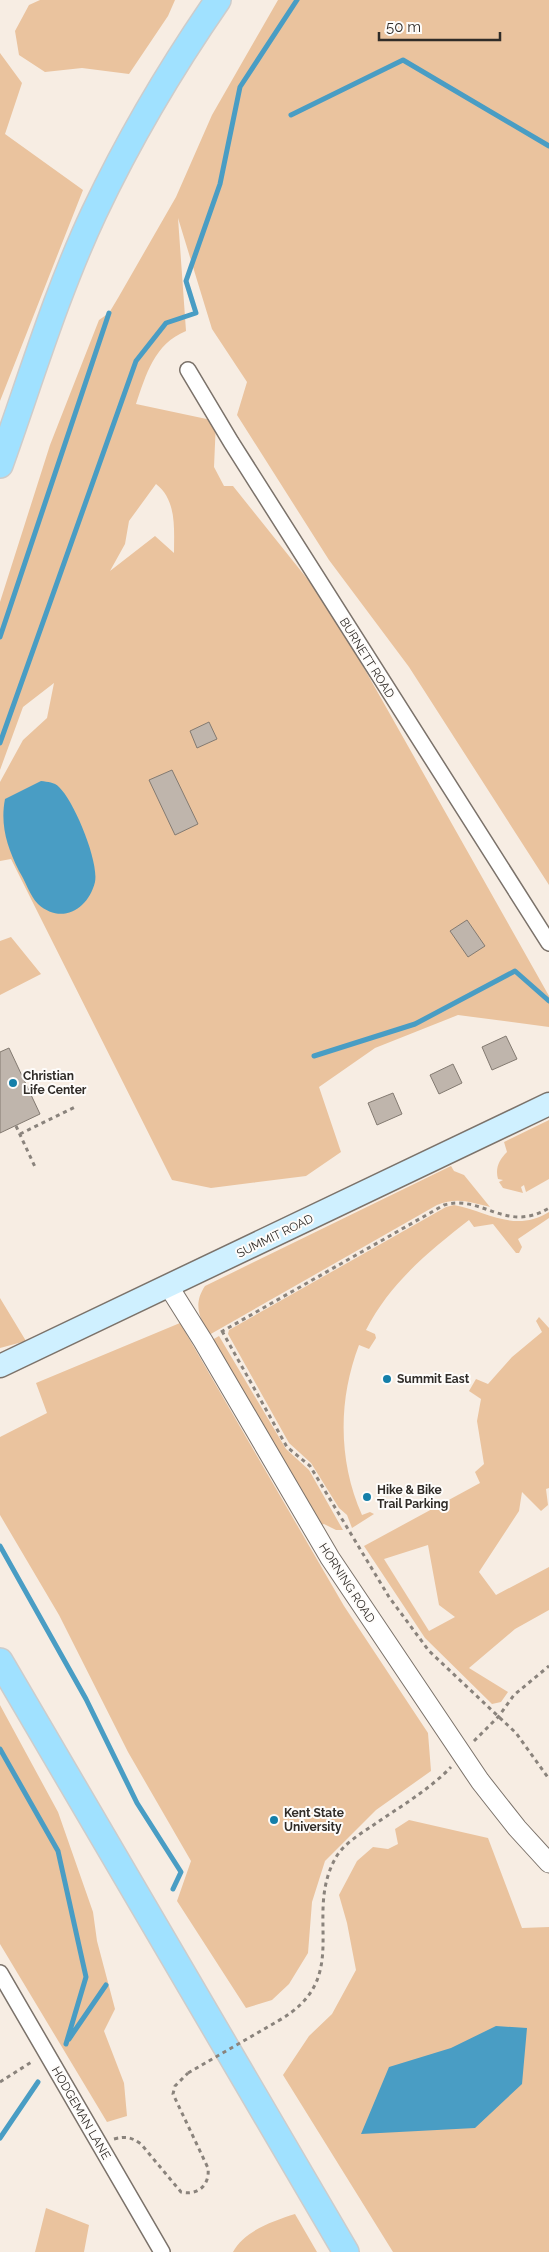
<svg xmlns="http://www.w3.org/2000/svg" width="549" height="2252" font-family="Raleway,sans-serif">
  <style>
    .green { fill: #eac39e; fill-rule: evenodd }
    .water { fill: #499dc4 }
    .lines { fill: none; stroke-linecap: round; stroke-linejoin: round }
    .stream { stroke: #499dc4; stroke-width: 5 }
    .building { fill: #bfb5ac; stroke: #837a71 }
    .minor-casing { stroke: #7b726a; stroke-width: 18 }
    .tertiary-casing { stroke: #7b726a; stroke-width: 21 }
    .secondary-casing { stroke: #7b726a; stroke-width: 25 }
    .primary-casing { stroke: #cdcccb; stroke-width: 28 }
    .path { stroke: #8a837c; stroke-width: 3; stroke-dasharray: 4 4; stroke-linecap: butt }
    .minor { stroke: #fff; stroke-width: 15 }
    .tertiary { stroke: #fff; stroke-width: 19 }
    .secondary { stroke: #cff0ff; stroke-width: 22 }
    .primary { stroke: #a0e1ff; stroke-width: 25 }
    .path-bridge { stroke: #8a837c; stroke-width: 3; stroke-dasharray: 4 4; stroke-linecap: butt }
    .poi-dot { fill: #157fa9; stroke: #fefcfa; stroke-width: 2 }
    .labels { text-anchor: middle; stroke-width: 4; stroke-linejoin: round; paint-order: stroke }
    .street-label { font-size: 12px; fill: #302c28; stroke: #fefcfa }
    .poi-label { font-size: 12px; font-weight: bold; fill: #302c28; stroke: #fefcfa; text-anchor: start }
  </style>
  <rect width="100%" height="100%" fill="#f7ede3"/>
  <path class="green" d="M 40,0 L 175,0 L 168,16 L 129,74 L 82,68 L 45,72 L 19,55 L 15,31 L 29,5 Z
    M 278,0 L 549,0 L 549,885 L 409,667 L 329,560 L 237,415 L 247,382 L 212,329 L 178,218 L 186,331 C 154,344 146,375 136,404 L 216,421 L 214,467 L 224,486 L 233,486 L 329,606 L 549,996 L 549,1027 L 458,1015 L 375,1048 L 319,1087 L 341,1152 L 306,1176 L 211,1188 L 172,1180 L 11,859 L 0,861 L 0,782 L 23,740 L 47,718 L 54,683 L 23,707 L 0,770 L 0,602 L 50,445 L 99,320 L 109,313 L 118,298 L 176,197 L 212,115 ZM 156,484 C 177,500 174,529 174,553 L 155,536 L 110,571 L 125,544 L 129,521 Z
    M 0,53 L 22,83 L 5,134 L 83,190 L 0,401 Z
    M 11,937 L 41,974 L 0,995 L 0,941 Z
    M 549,1120 L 549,1179 L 526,1192 L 524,1185 L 521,1187 L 523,1193 L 503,1188 L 499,1182 L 503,1180 L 498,1179 C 495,1168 499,1160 507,1152 L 504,1142 Z
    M 451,1166 L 454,1171 L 464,1175 L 490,1207 C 470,1202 457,1197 437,1205 L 209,1335 C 199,1317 193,1304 205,1286 Z
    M 454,1205 C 489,1212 515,1233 549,1212 L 549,1218 L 518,1239 L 522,1247 L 519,1253 L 516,1253 L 493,1224 L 474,1227 L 469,1220 C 428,1252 390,1283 366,1330 L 375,1334 L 376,1338 L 369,1349 L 359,1345 C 338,1400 338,1461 362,1515 L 370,1512 L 374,1514 L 352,1528 L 347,1515 L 339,1508 L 311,1463 L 289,1443 L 228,1334 L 229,1330 L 446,1207 Z
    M 0,1298 L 26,1341 L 0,1348 Z
    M 539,1317 L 549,1328 L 549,1488 L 546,1489 L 548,1505 L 541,1511 L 522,1492 L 519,1511 L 479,1572 L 496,1595 L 549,1567 L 549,1610 L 515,1629 L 469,1668 L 508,1692 L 501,1702 L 492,1704 L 425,1638 L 364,1546 L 480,1483 L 475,1472 L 484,1464 L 477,1421 L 481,1399 L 469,1391 L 476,1379 L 488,1384 L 512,1357 L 542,1332 L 536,1321 ZM 428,1545 L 439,1605 L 455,1617 L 429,1631 L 384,1559 Z
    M 180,1323 L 344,1606 L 428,1733 L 431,1771 L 376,1810 L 325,1861 L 312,1902 L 308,1953 L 289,1984 L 272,2000 L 246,2008 L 177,1901 L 191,1861 L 128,1752 L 59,1615 L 0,1515 L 0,1437 L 47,1413 L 36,1383 Z
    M 219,1336 L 286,1449 L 309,1470 L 343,1530 L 336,1530 L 324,1524 L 321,1525 L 212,1340 Z
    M 0,1705 L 58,1812 L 93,1912 L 97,1941 L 115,2009 L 104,2031 L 124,2083 L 127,2116 L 107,2122 L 0,1944 Z
    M 409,1820 L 488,1838 L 522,1928 L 549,1927 L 549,2252 L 393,2252 L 283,2075 L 309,2036 L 332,2014 L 356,1970 L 347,1923 L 339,1895 L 357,1861 L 373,1847 L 388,1849 L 398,1844 L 395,1829 Z
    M 46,2208 L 89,2225 L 84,2252 L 35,2252 Z
    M 295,2214 L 317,2252 L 233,2252 C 244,2231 273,2221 295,2214 Z"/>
  <path class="water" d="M 41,781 C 48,782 54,782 59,787 C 74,801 99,861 95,882 C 88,910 61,925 38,904 C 30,896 25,880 19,871 C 7,847 0,825 5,799 Z
    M 496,2026 L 527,2028 L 522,2084 L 475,2128 L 361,2134 L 389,2067 L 451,2048 Z"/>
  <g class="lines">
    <path class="stream" d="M 291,115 L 403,60 L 549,146
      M 0,637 L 109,313
      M 0,743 L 136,361 L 166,323 L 196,313 L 186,281 L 220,184 L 240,87 L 297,0
      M 314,1056 L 415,1024 L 515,971 L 549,1001
      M 0,1546 L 86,1699 L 137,1803 L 181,1872 L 173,1889
      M 0,1749 L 58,1851 L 86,1977 L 66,2044
      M 69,2039 L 106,1985
      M 0,2138 L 38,2082"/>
  </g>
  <path class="building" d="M 209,722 L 217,739 L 197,748 L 190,731 Z
    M 172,770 L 198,824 L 175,835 L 149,780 Z
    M 467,920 L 485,946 L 468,957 L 450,931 Z
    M 506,1036 L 517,1059 L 492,1070 L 482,1047 Z
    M 9,1048 L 40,1114 L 0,1133 L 0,1052 Z
    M 453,1064 L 462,1083 L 439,1094 L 430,1075 Z
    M 393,1093 L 402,1114 L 377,1125 L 368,1103 Z"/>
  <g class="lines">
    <defs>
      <path id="minor" d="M 188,370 L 231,442 L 549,943
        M 0,1973 L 162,2252"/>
      <path id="tertiary" d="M 169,1287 L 203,1341 L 330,1558 L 480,1781 L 517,1828 L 549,1863"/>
      <path id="secondary" d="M 0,1366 L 549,1104"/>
      <path id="primary" d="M 0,465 C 30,381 56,294 94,213 C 129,139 171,68 218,0
        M 0,1661 L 346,2252"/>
    </defs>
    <use href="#minor" class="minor-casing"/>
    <use href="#tertiary" class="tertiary-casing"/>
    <use href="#secondary" class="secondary-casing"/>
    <use href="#primary" class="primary-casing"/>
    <path class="path" d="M 16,1126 L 36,1169
      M 20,1134 L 77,1106
      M 222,1331 L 287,1447 L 310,1466 L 389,1597 L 429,1651 L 516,1733 L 549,1779
      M 221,1332 L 444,1205 C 482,1194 506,1234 549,1208
      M 474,1741 L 499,1716 L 514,1695 L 549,1666
      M 278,2021 C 354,1978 303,1918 335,1859 C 342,1845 360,1834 372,1826 C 398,1808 429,1790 451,1767
      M 0,2082 L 33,2061
      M 114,2139 C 126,2136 131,2137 141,2144 L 181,2192 C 198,2196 210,2185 208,2168 L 173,2094 L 175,2086 L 188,2073"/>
    <use href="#minor" class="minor"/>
    <use href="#tertiary" class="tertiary"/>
    <use href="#secondary" class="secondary"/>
    <use href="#primary" class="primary"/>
    <path class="path-bridge" d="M 188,2073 L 278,2021"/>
  </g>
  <g class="poi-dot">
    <circle cx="13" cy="1083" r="5"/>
    <circle cx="387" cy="1379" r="5"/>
    <circle cx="367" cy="1497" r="5"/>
    <circle cx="274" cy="1820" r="5"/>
  </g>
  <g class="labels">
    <g class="street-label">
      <text transform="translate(367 658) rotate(58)" y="4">BURNETT ROAD</text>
      <text transform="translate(275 1236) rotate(-26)" y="4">SUMMIT ROAD</text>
      <text transform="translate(347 1583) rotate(57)" y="4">HORNING ROAD</text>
      <text transform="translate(81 2113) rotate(60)" y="4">HODGEMAN LANE</text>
    </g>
    <g class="poi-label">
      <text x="23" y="1080">Christian<tspan x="23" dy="14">Life Center</tspan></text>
      <text x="397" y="1383">Summit East</text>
      <text x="377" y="1494">Hike &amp; Bike<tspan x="377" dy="14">Trail Parking</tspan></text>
      <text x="284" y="1817">Kent State<tspan x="284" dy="14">University</tspan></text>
    </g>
  </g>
  <path d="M379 32v8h121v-8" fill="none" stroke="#302c28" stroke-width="2.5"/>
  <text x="386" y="32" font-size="15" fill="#302c28" stroke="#fefcfa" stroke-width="4" paint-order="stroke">50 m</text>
</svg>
